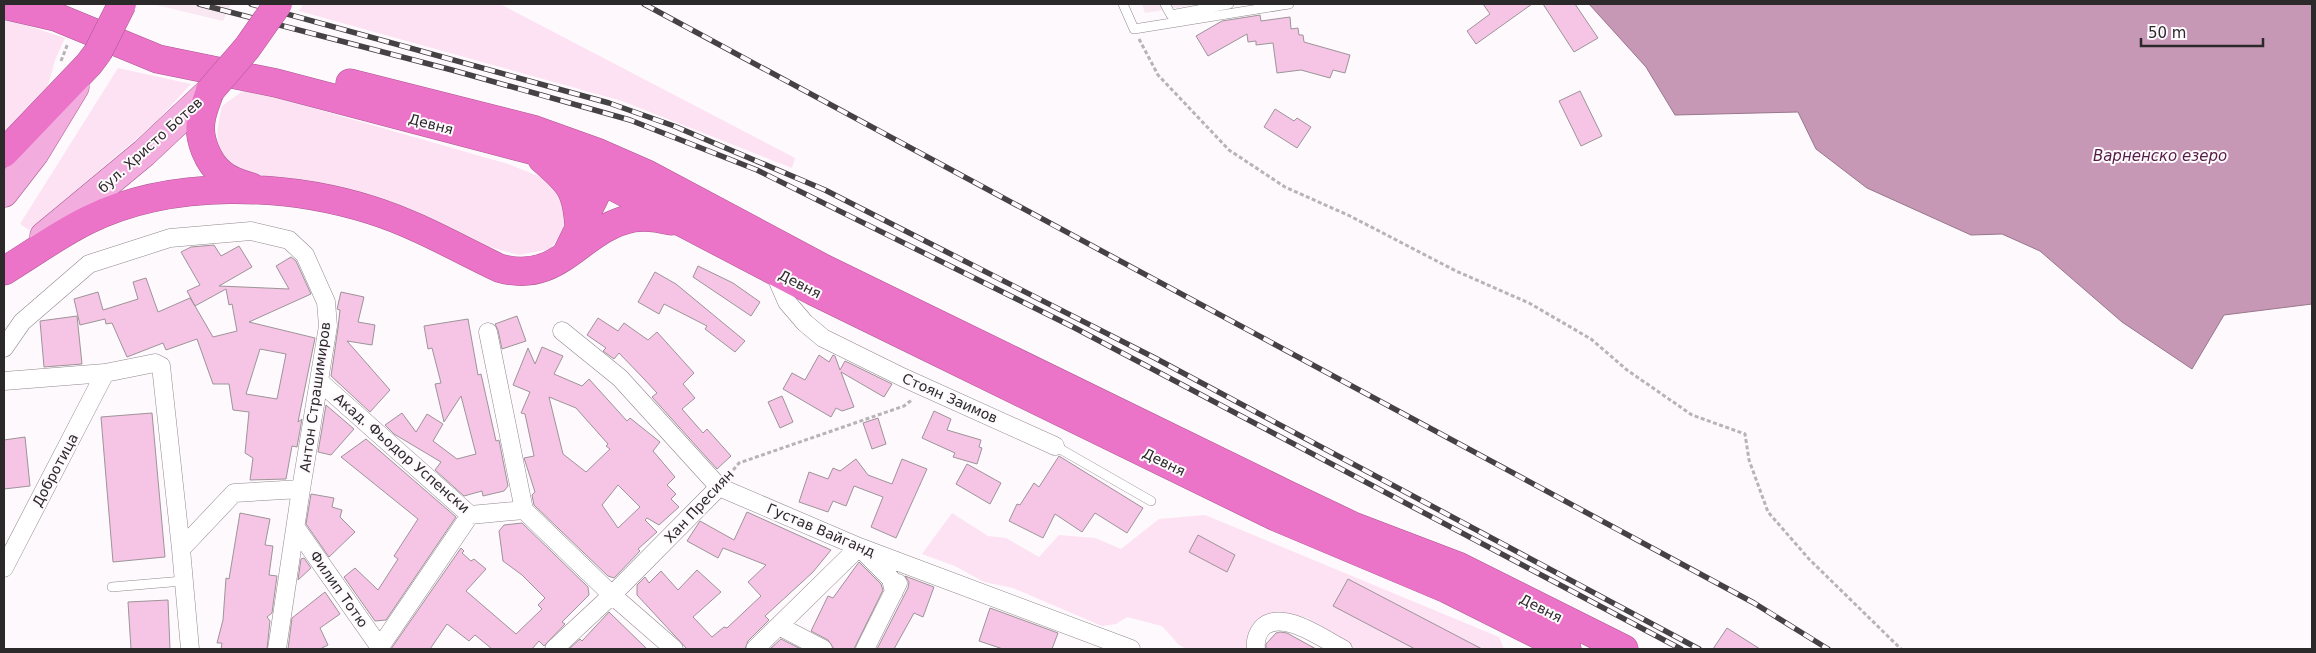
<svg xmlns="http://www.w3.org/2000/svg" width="2316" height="653" font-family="'DejaVu Sans',sans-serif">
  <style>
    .built { fill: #f9e8f2 }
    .green { fill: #fce2f2 }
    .water { fill: #c798b6; stroke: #98778c }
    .building { fill: #f6c4e4; stroke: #9d9499; fill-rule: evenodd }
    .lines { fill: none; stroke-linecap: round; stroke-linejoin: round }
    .lane-casing { stroke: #91898e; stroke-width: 10 }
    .street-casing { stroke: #91898e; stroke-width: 19 }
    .primary-casing { stroke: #a85a91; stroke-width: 29 }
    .highway-casing { stroke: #a85a91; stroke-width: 29 }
    .path { stroke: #b7b3b6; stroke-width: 3; stroke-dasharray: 4 2.5; stroke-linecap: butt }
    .lane { stroke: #fff; stroke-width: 9 }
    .street { stroke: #fff; stroke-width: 18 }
    .primary { stroke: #f3acde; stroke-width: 28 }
    .highway { stroke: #eb74c8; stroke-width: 28 }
    .rail-casing { stroke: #454244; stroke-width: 5.5 }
    .rail { stroke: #fef9fc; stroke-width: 4; stroke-dasharray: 11; stroke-linecap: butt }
    .highway-bridge-casing { stroke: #a85a91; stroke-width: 29; stroke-linecap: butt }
    .highway-bridge { stroke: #eb74c8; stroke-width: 28 }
    .labels { text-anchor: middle; stroke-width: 4; stroke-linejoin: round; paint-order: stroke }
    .street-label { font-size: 14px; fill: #2c292b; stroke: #fef9fc }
    .water-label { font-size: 15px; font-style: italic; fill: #541c45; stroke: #fef9fc }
  </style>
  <rect width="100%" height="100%" fill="#fef9fc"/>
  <path class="built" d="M 152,4 L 231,4 L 223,21 Z
    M 1142,4 L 1200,4 L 1145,13 Z"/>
  <path class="green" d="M 303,4 L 500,4 L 795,158 L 792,168 L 622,101 L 299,11 Z
    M 4,18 L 65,38 L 55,60 L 43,104 L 4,142 Z
    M 118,68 L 191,84 L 155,123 L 29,230 L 20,224 Z
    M 243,91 L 267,95 L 508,164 L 553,182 L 566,205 L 564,230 L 550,249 L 519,255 L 486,246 L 385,202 L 306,180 L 266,179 L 232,170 C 214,142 215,138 222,106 Z
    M 952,513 L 988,536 L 1006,538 L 1039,557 L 1059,535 L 1095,538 L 1121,549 L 1159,519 L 1205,515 L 1499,637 L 1504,649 L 1352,649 L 1321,632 L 1308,618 L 1278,612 L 1265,616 L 1249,637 L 1251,649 L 1187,649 L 1179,645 L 1162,626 L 1127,617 L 1116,624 L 1102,626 L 1013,588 L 984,582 L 955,566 L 922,554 Z"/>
  <path class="water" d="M 1589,4 L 2312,4 L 2312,304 L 2224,315 L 2192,369 L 2122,322 L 2040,251 L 2002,234 L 1971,235 L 1867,188 L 1816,149 L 1798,112 L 1675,115 L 1646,67 Z"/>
  <path class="building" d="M 1483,4 L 1532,4 L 1476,44 L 1467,31 L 1490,14 Z
    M 1543,4 L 1575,4 L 1598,38 L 1574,52 Z
    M 1260,15 L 1261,21 L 1290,17 L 1291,29 L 1298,28 L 1299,35 L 1303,35 L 1304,42 L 1350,55 L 1345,73 L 1333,70 L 1330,78 L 1301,70 L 1277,73 L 1273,43 L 1256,45 L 1256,41 L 1248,42 L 1247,34 L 1208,56 L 1196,36 L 1222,21 Z
    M 1580,91 L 1602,136 L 1581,146 L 1559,101 Z
    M 1275,109 L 1294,121 L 1297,118 L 1311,127 L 1297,148 L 1264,127 Z
    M 214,245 L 221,256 L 239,246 L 252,267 L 219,286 L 289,289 L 276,266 L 291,257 L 296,261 L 311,294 L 249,322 L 315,338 L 298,422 L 302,419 L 297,447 L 292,446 L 286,479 L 250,480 L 253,458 L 245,453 L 249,412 L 233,410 L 229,384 L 213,384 L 197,339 L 166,350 L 163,343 L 127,357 L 112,323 L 106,324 L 105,319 L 80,325 L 74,299 L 98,292 L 103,310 L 138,299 L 133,282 L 146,278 L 158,312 L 190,298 L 195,306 L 187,291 L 200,285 L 181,252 L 191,247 ZM 226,289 L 229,305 L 232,304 L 237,331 L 213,337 L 195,306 ZM 260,349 L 286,354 L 277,399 L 246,394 Z
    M 698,266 L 733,283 L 760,302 L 751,316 L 693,277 Z
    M 655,272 L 676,284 L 745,341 L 735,352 L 705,329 L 707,326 L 664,304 L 659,314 L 638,302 Z
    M 341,292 L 364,297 L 358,322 L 375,325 L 372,345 L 347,341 L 390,390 L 370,412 L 331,376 L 338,328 L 340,310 L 337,309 Z
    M 77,316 L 82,364 L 44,367 L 40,321 Z
    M 517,316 L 526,341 L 502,349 L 498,330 L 495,324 Z
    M 598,318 L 618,331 L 624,323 L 648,340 L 657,332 L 694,373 L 683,384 L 695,398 L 682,409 L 703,433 L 707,429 L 731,456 L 717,469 L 652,397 L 657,393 L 645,380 L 619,353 L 614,359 L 603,351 L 606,348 L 587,335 Z
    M 468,319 L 478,375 L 481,374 L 496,441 L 499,440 L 508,486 L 504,491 L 483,496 L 482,491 L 464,496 L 435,470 L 441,462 L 394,434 L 385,425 L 402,413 L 416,432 L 427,414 L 443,424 L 433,441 L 457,459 L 476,454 L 461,396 L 444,422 L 435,384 L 441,383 L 432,348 L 428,349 L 424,326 Z
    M 542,347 L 563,356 L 554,374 L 582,386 L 589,379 L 627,421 L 630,418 L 660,442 L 653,451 L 675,477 L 667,485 L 676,494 L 671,499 L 679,507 L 659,525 L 647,518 L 645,520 L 657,532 L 638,549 L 640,551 L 614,578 L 608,576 L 534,505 L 532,495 L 535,492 L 524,458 L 534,456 L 525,414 L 521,413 L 530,392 L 513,385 L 528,348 L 535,364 ZM 549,397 L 576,408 L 608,444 L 606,446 L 610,449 L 586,472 L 563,454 ZM 618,485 L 640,507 L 618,528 L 602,505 Z
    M 819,355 L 829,362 L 833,355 L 835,356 L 840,370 L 845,361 L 892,384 L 884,397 L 841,372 L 854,407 L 842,411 L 836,408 L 831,417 L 783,389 L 792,373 L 805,380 Z
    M 782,396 L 793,422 L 780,428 L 768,402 Z
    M 326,405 L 354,429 L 331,455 L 318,452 Z
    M 934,411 L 951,419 L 947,430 L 981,440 L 979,447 L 982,448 L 977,464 L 953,457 L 955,453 L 922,438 Z
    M 152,413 L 165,557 L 113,562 L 101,417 Z
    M 878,418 L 886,444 L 872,449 L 863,423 Z
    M 25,437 L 30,486 L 4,489 L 4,440 Z
    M 366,439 L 456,517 L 386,620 L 375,621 L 344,577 L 355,568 L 378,590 L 398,559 L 394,556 L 418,519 L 341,457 Z
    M 1059,456 L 1143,508 L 1127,533 L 1095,513 L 1082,532 L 1055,514 L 1043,538 L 1009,521 L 1017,504 L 1020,505 L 1034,483 L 1039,487 Z
    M 856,459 L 868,475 L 892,484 L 902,459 L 927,469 L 896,538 L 871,527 L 883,497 L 854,486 L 846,506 L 833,501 L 828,512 L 799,502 L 809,472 L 828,479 L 833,468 L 840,471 Z
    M 967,464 L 1001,483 L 990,504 L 956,484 Z
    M 311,494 L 334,498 L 332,507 L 342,510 L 340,517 L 355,532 L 329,557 L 306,524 Z
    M 747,512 L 831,550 L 813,572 L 765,616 L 769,620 L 748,641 L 745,649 L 687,649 L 637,595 L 637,585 L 645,577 L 649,583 L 661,571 L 678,590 L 697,570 L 721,592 L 693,617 L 712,637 L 724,627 L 727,628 L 761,596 L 748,582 L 766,565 L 723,548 L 718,558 L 687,541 L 700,521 L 734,540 Z
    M 240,513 L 270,519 L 265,545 L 273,546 L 269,575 L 277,576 L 272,613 L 267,617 L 270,621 L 267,649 L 221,649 L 222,643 L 217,643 L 223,620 L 226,578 L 229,579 Z
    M 522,523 L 588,587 L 589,595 L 562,622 L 565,624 L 544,646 L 539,641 L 532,649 L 492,649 L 475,635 L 469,641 L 447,624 L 430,649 L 391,649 L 461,548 L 464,551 L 462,553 L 471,561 L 474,559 L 486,569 L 466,591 L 516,634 L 542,609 L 538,605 L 545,598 L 522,575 L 503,561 L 499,531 L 504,525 Z
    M 1198,535 L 1235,555 L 1227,572 L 1189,552 Z
    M 304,558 L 311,568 L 298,580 L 301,559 Z
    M 859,562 L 881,584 L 883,590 L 854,649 L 834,649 L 828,640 L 811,631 L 828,596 L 833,598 Z
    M 905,576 L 934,587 L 923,617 L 914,613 L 894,649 L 877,649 L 908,588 L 909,582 Z
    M 1348,579 L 1482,649 L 1415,649 L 1333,606 Z
    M 325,592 L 340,614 L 320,628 L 328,645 L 320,649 L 288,649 L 292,618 Z
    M 168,600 L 170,649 L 131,649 L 128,602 Z
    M 990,608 L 1058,633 L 1052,649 L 1003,649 L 979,641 Z
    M 609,612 L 647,649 L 569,649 L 580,639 L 582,641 Z
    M 1727,628 L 1760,649 L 1713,649 Z
    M 1280,632 L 1287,633 L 1316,649 L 1266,649 L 1266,644 L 1276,633 Z
    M 781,639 L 801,649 L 770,649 Z"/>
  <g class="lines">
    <defs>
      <path id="lane" d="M 1123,4 L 1134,29 L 1289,4
        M 1165,4 L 1171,15 L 1229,4
        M 1055,446 L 1151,501
        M 112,587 L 183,581"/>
      <path id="street" d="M 773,270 L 787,302 L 805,323 L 823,338 L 902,377 L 1055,446
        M 562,331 L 620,378 L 719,487 L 859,547 L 1131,649
        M 488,332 L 524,510
        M 4,348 L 22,322 L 89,264 L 170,238 L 251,231 L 289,240 L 305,255 L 326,302 L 328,326 L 301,489 L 277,649
        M 4,381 L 105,373 L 155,363 L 161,366 L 181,549
        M 319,381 L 470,515 L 524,510 L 612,595 L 674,649
        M 296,528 L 381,649
        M 4,568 L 105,373
        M 779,626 L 823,649
        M 380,647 L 470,515
        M 190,649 L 181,549 L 234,493 L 301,489
        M 554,649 L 612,595 L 719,487
        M 755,649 L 859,547 L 891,579 L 894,592
        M 865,649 L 898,583
        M 1256,649 C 1255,641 1257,634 1262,628 C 1281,608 1323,639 1343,649"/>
      <path id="primary" d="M 4,193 L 35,153 L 75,87
        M 44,236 L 144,153 L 210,91"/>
      <path id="highway" d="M 4,5 L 56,17 L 158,59 L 276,83 L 531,150 L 574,166 L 813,291 L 1276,517 L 1447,589 L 1567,649
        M 350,83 L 532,129 L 599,153 L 647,174 L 823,268 L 1288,495 L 1353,526 L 1458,566 L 1624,649
        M 210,91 C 207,101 202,111 201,121 C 198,139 208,163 222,174 C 230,181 241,184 251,187
        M 4,153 L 89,64 L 98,52
        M 542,159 C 570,183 577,190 579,228
        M 567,253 L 597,192 L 606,182 L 623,177
        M 4,271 C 32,254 59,234 88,220 C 171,179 285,183 371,210 C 416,224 457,248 499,268 C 560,286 580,228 633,218 C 646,216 659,218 671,221"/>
    </defs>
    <use href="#lane" class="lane-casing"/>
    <use href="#street" class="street-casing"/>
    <use href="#primary" class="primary-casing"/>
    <use href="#highway" class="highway-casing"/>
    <path class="path" d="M 1139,39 L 1158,75 L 1229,150 L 1285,187 L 1350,216 L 1456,271 L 1529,303 L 1591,339 L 1627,370 L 1692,415 L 1745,434 L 1749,460 L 1768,512 L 1809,559 L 1901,649
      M 61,61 L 68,43
      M 729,475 L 739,463 L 904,406 L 913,399"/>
    <use href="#lane" class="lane"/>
    <use href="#street" class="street"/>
    <use href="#primary" class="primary"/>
    <use href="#highway" class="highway"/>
    <defs>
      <path id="rail" d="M 199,4 L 452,70 L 630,120 L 757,170 L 1075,328 L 1681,649
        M 251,4 L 609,103 L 674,126 L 825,190 L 1155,358 L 1699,649
        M 644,4 L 1754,603 L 1828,649"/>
    </defs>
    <use href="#rail" class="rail-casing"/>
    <use href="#rail" class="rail"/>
    <defs>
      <path id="highway-bridge" d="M 98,52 L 122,4
        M 210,91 L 247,48 L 278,4"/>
    </defs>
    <use href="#highway-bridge" class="highway-bridge-casing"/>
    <use href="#highway-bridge" class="highway-bridge"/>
  </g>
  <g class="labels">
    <g class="street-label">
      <text transform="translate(431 124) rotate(15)" y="5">Девня</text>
      <text transform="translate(150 145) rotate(-42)" y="5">бул. Христо Ботев</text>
      <text transform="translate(800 284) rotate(27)" y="5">Девня</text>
      <text transform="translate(315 397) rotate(-82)" y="5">Антон Страшимиров</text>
      <text transform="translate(950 398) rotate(24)" y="5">Стоян Заимов</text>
      <text transform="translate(402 453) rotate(41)" y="5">Акад. Фьодор Успенски</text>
      <text transform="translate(1164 462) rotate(26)" y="5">Девня</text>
      <text transform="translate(55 470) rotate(-62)" y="5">Добротица</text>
      <text transform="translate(699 506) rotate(-47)" y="5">Хан Пресиян</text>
      <text transform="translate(821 530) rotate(23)" y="5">Густав Вайганд</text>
      <text transform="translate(339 589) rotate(55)" y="5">Филип Тотю</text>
      <text transform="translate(1541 608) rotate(27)" y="5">Девня</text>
    </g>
    <g class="water-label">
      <text x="2160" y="161">Варненско езеро</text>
    </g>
  </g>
  <rect width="2316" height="653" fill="none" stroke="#2c292b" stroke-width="10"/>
  <path d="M2141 38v8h122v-8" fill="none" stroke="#2c292b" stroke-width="2.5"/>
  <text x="2148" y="38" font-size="15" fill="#2c292b" stroke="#fef9fc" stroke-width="4" paint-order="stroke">50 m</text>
</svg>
